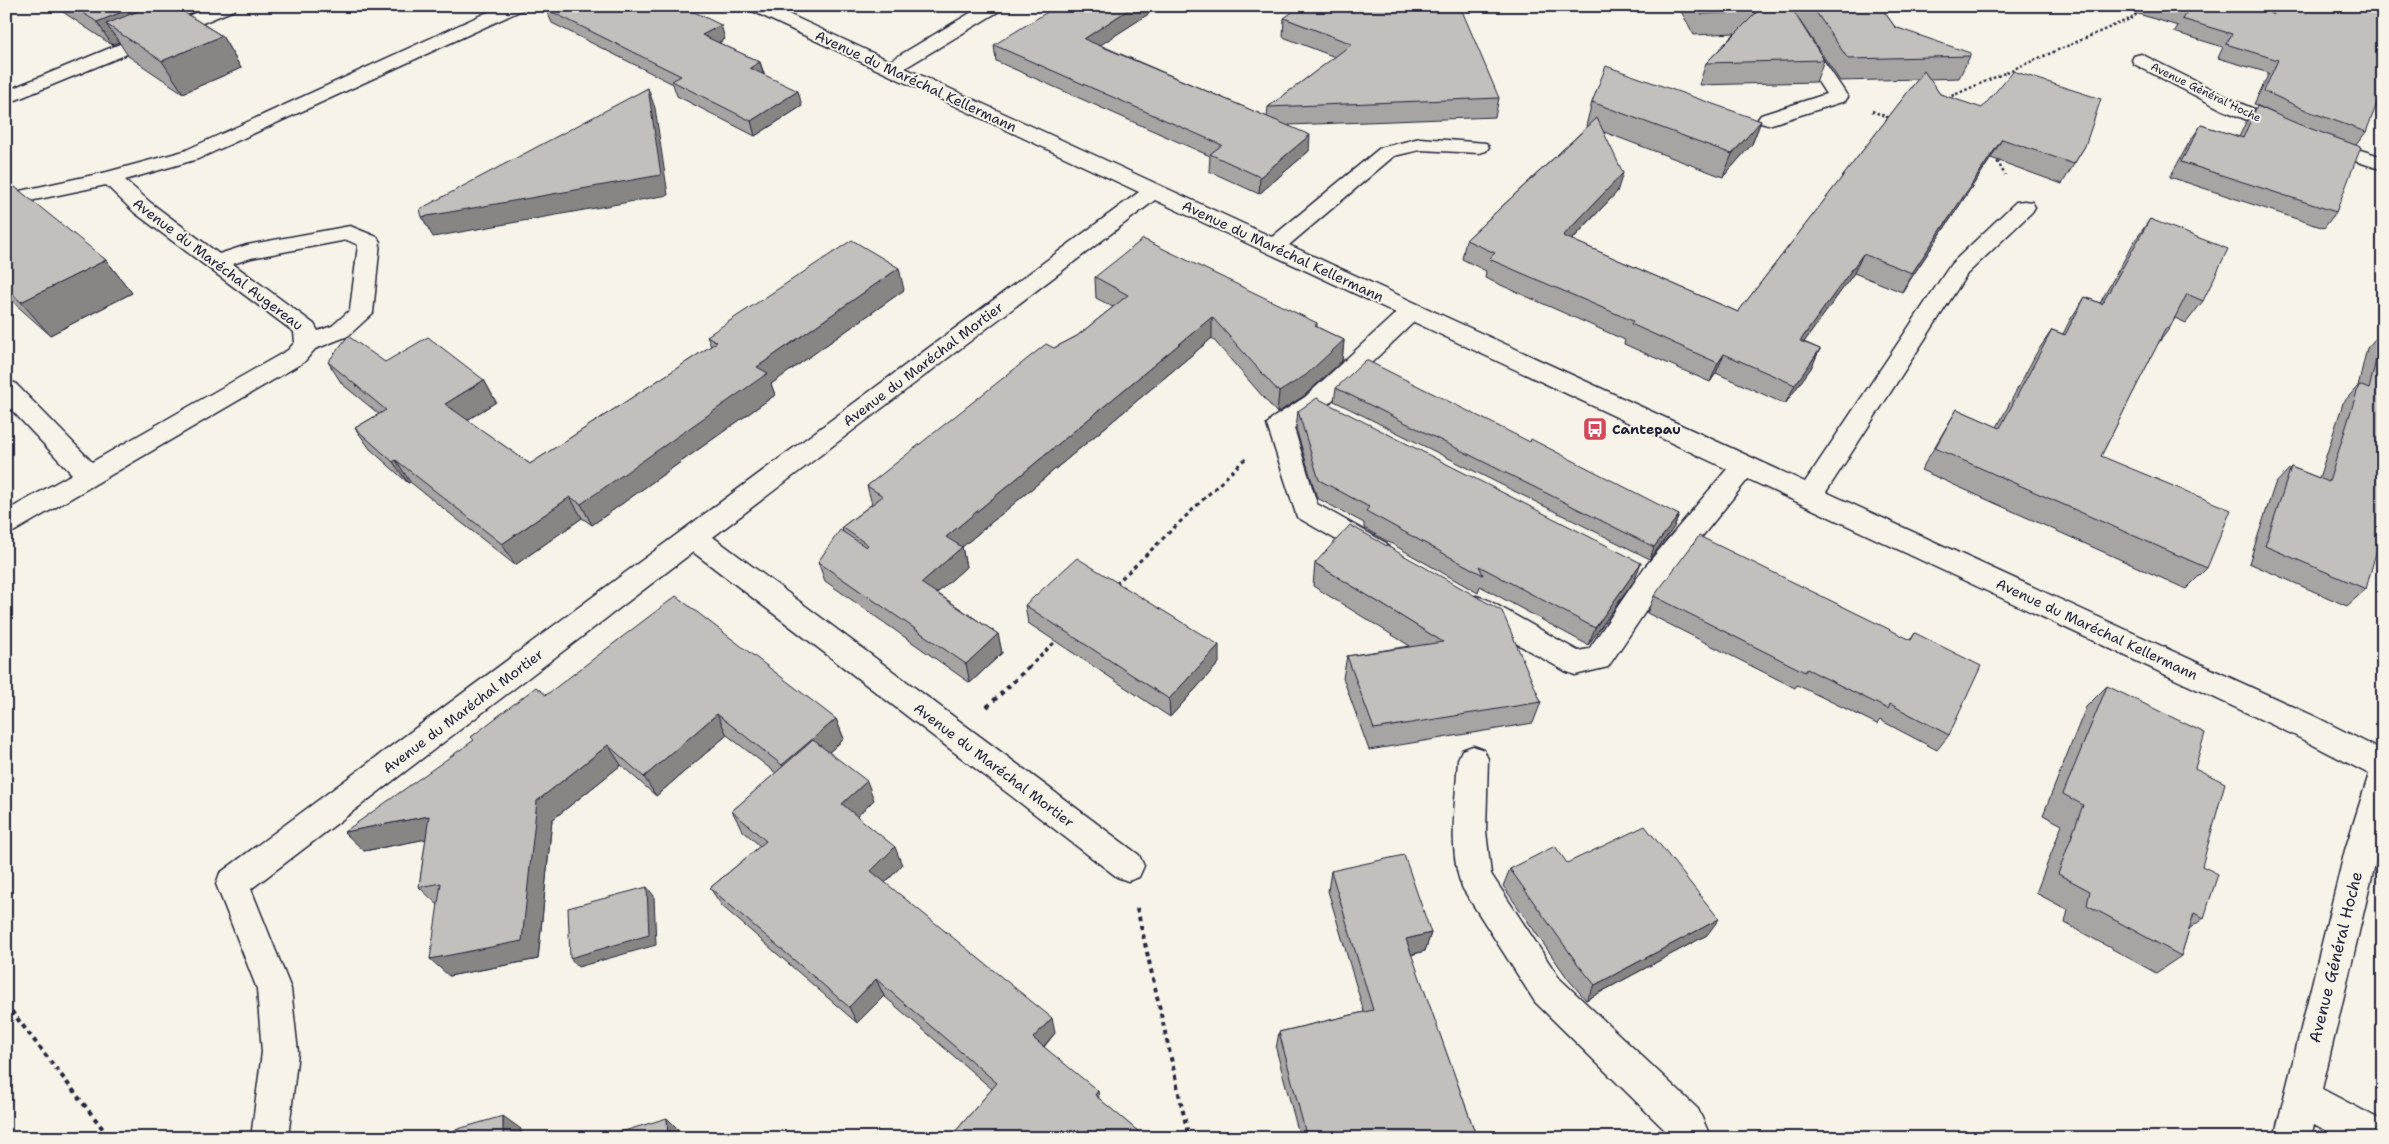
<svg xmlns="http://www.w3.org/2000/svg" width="2389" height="1144" font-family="'Shantell Sans',sans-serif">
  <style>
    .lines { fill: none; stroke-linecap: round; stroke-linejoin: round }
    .minor-casing { stroke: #22223b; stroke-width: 3 }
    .path-far2 { stroke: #22223b; stroke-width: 2.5; stroke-dasharray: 2.5 2.5; stroke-linecap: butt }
    .path-far1 { stroke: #22223b; stroke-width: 3; stroke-dasharray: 4 4; stroke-linecap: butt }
    .path { stroke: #22223b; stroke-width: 4; stroke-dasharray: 4.5 4.5; stroke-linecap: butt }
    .minor { fill: #f7f3e8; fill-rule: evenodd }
    .wall { fill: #a7a4a3; stroke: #22223b }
    .shaded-wall { fill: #888684; stroke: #22223b }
    .building { fill: #c2bfbd; stroke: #22223b }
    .labels { text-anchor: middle; stroke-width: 4; stroke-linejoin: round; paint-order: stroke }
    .far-street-label { font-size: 11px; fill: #22223b; stroke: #f7f3e8 }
    .street-label { font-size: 14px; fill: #22223b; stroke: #f7f3e8 }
    .poi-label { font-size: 14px; font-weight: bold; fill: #22223b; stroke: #f7f3e8; text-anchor: start }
    .near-street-label { font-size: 16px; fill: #22223b; stroke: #f7f3e8 }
  </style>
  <rect width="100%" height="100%" fill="#f7f3e8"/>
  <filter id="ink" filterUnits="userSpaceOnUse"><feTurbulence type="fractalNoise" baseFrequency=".02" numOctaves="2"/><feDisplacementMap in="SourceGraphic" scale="10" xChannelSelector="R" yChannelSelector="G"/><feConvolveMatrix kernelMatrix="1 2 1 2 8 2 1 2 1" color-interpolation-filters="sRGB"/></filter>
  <g filter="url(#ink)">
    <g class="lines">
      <defs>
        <path id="minor" d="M 212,6 L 237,6 L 234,10 L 6,104 L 6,91 Z
          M 501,6 L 525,6 L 522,10 L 198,159 L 125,180 L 151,203 L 219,254 L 247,245 L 350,226 L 377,237 L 380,242 L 373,313 L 348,336 L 315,349 L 304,362 L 15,531 L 6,534 L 6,511 L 72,474 L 6,404 L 6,381 L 15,383 L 92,462 L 288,350 L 295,342 L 294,332 L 135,213 L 106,185 L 6,206 L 6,194 L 107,172 L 184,151 ZM 347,240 L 358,245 L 350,310 L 332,326 L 318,331 L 314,324 L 233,264 L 251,258 Z
          M 747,6 L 771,6 L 890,61 L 982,6 L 1004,6 L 1001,10 L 905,68 L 1272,237 L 1380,148 L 1420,138 L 1486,143 L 1489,147 L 1486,151 L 1479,153 L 1420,150 L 1394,156 L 1289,245 L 1805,482 L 1951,264 L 2016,202 L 2024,201 L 2032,202 L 2035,207 L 2032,212 L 1967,274 L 1826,492 L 2316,717 L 2383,751 L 2383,830 L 2322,1089 L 2383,1121 L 2383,1138 L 2339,1138 L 2314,1124 L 2311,1138 L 2274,1138 L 2345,850 L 2369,774 L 2294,735 L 1748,479 L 1664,584 L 1608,667 L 1575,675 L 1565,671 L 1466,615 L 1462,607 L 1466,599 L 1476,596 L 1486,599 L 1578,651 L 1589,649 L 1644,568 L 1727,469 L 1414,322 L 1323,409 L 1294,428 L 1317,504 L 1386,543 L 1390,550 L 1386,557 L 1376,560 L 1366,557 L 1297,517 L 1267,425 L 1271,419 L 1305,397 L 1396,313 L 1155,200 L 713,537 L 1139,855 L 1144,866 L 1139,877 L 1128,881 L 1117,877 L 693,552 L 251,889 L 291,989 L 298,1052 L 288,1138 L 251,1138 L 262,1052 L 257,989 L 216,884 L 220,873 L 1139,192 L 750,10 Z
          M 1769,6 L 1787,6 L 1848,97 L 1845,101 L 1775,123 L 1768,125 L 1761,123 L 1758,119 L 1761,115 L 1826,94 Z
          M 2141,54 L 2235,101 L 2292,125 L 2295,129 L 2292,133 L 2285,135 L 2278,133 L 2221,109 L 2134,64 L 2132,60 L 2134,56 Z
          M 2322,138 L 2383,157 L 2383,170 L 2315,148 L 2312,144 L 2315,140 Z
          M 1473,746 L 1484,750 L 1488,759 L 1486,831 L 1491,874 L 1559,978 L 1698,1109 L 1711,1138 L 1673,1138 L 1535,1002 L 1463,889 C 1447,853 1456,798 1458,759 L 1462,750 Z"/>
      </defs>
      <use href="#minor" class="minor-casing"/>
      <path class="path-far2" d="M 1947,98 L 2134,17 L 2142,6
        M 1872,111 L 1892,119
        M 1995,157 L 2005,175"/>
      <path class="path-far1" d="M 1116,584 L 1246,458
        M 1028,668 L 1057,640"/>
      <path class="path" d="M 987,707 L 1030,666
        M 1137,908 L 1189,1138
        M 6,1004 L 110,1138"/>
      <use href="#minor" class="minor"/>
    </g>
    <path class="wall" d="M 54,6 L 174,6 L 222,36 L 241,68 L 183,93 L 128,56 L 119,42 L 112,45 Z
      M 1678,6 L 1880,6 L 1895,27 L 1970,56 L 1959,78 L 1929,79 L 1940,94 L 2085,146 L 2062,184 L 1991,158 L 1902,292 L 1854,273 L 1804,342 L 1820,349 L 1811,368 L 1785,404 L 1716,373 L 1710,382 L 1624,344 L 1625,340 L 1485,278 L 1486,271 L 1462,259 L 1466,240 L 1588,126 L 1586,126 L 1592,102 L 1761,121 L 1752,144 L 1723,177 L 1604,132 L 1617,192 L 1572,240 L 1738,312 L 1918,79 L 1840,81 L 1799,20 L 1824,60 L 1816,82 L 1699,85 L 1706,63 L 1735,33 L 1694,35 Z
      M 2112,6 L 2258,6 L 2272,14 L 2277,6 L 2383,6 L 2366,132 L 2356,145 L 2336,212 L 2324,228 L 2170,177 L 2190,141 L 2201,125 L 2239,137 L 2246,122 L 2257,106 L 2275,114 L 2254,104 L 2269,73 L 2218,58 L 2223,47 L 2174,32 L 2178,26 Z
      M 546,9 L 725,39 L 719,43 L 760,62 L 764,74 L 802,106 L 755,136 L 677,96 L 673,84 L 552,23 Z
      M 1150,13 L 1100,45 L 1267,117 L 1268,107 L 1335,57 L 1283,37 L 1284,18 L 1499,98 L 1495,117 L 1289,125 L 1309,151 L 1259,194 L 1209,171 L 1210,156 L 996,61 L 994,45 Z
      M 6,191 L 106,260 L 132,293 L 50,335 L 6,296 Z
      M 2150,219 L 2203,301 L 2186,323 L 2175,318 L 2169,329 L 2157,345 L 2101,456 L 2207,568 L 2186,589 L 1921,470 L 1957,409 L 1997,427 L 2037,352 L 2052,330 L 2063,334 L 2070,320 L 2085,297 L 2100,303 L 2134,242 Z
      M 1095,277 L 1317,323 L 1317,327 L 1344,340 L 1342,361 L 1304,396 L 1277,413 L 1212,338 L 962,547 L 966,567 L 937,593 L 998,634 L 1002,653 L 970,683 L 825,581 L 818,562 L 843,532 L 842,527 L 872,504 L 867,486 L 1054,348 L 1077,336 L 1113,307 L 1096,298 Z
      M 904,290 L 771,384 L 775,395 L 592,525 L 582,518 L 515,565 L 410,482 L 408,483 L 370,449 L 355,428 L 379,414 L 342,384 L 328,362 L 385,362 L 484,380 L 496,402 L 467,420 L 530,464 L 711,346 L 707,336 Z
      M 2383,330 L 2366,589 L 2347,606 L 2249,563 L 2275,484 L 2291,467 L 2319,478 L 2343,403 L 2358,386 L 2367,348 Z
      M 1336,388 L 1679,515 L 1674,527 L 1650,559 L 1334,401 Z
      M 1298,411 L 1634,581 L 1588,645 L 1480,586 L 1478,593 L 1364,528 L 1364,523 L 1317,498 L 1296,429 Z
      M 1315,563 L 1541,702 L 1533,723 L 1369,750 L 1343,678 L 1347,656 L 1410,646 L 1313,586 Z
      M 1654,596 L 1911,639 L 1915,633 L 1949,735 L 1937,750 L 1880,720 L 1877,724 L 1797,685 L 1795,688 L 1647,613 Z
      M 1025,605 L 1219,663 L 1170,717 L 1028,623 Z
      M 2107,686 L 2195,768 L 2202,866 L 2204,918 L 2189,929 L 2181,956 L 2156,973 L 2065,923 L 2068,910 L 2036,893 L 2062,825 L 2043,815 L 2086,707 Z
      M 546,695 L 836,719 L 844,739 L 829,752 L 874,800 L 857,816 L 902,865 L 885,883 L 1055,1033 L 1044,1047 L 1099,1099 L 1146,1138 L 957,1138 L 954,1133 L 992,1089 L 884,996 L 857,1023 L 722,906 L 710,888 L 760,846 L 742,830 L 732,811 L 776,773 L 727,735 L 656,796 L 621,765 L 552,820 L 538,959 L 449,976 L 438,905 L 419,887 L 426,839 L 364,851 L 474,740 L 471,737 Z
      M 1567,863 L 1707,935 L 1586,1000 L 1568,979 L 1503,886 L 1510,869 Z
      M 1331,871 L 1431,933 L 1425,951 L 1411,955 L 1477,1138 L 1300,1138 L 1276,1049 L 1279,1032 L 1364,1012 L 1328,891 Z"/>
    <path class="shaded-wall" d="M 137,6 L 159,6 L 106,24 L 119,42 L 112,45 L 97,22 Z
      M 1134,6 L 1149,6 L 1150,13 L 1085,55 L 1084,39 Z
      M 721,25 L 725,39 L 706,49 L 702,35 Z
      M 222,36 L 241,68 L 183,93 L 162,61 Z
      M 760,62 L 764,77 L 750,68 Z
      M 648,88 L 655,108 L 668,195 L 433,237 L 422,217 Z
      M 798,91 L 802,106 L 755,136 L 751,121 Z
      M 1761,121 L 1752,144 L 1723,177 L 1732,154 Z
      M 1310,135 L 1309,151 L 1259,194 L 1260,177 Z
      M 2002,139 L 1991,158 L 1902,292 L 1912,273 Z
      M 1623,173 L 1617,192 L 1557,255 L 1563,236 Z
      M 1863,254 L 1854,273 L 1791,360 L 1800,341 Z
      M 106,260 L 132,293 L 50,335 L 21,302 Z
      M 899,268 L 904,290 L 771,384 L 775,395 L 592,525 L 581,504 L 757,367 Z
      M 1212,317 L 1212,338 L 950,557 L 946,537 Z
      M 1344,340 L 1342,361 L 1304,396 L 1277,413 L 1279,392 Z
      M 1820,349 L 1811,368 L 1785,404 L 1795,385 Z
      M 1724,354 L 1716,373 L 1710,382 L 1718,363 Z
      M 484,380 L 496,402 L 458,426 L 445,404 Z
      M 396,460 L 410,482 L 408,483 L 393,462 Z
      M 570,497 L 582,518 L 515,565 L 502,544 Z
      M 1679,515 L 1674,527 L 1650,559 L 1654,547 Z
      M 962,547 L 966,567 L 926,603 L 921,583 Z
      M 1641,563 L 1634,581 L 1588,645 L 1595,628 Z
      M 998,634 L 1002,653 L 970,683 L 966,664 Z
      M 1219,645 L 1219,663 L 1170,717 L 1169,699 Z
      M 717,714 L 727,735 L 656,796 L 644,777 Z
      M 836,719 L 844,739 L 791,785 L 782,765 Z
      M 608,745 L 621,765 L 552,820 L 538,959 L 449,976 L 430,959 L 537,801 Z
      M 867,781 L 874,800 L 850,823 L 842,804 Z
      M 429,816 L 447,835 L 364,851 L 344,832 Z
      M 895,847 L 902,865 L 878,890 L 871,871 Z
      M 647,887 L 654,896 L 656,945 L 578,967 L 570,958 Z
      M 1719,919 L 1707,935 L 1586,1000 L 1595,985 Z
      M 1431,933 L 1425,951 L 1400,957 L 1406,939 Z
      M 876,979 L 884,996 L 857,1023 L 849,1007 Z
      M 1052,1018 L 1055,1033 L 1037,1054 L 1033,1038 Z
      M 1098,1091 L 1100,1106 L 1095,1095 Z
      M 503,1116 L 521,1129 L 521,1138 L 503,1138 Z
      M 667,1118 L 681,1132 L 681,1138 L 668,1138 Z"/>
    <path class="building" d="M 72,6 L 137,6 L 97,22 Z
      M 151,6 L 174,6 L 222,36 L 162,61 L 106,24 Z
      M 551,6 L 682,6 L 721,25 L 702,35 L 760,62 L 750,68 L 798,91 L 751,121 L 672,81 L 681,76 L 546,9 Z
      M 1057,6 L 1134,6 L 1084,39 L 1310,135 L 1260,177 L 1210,154 L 1222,145 L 994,45 Z
      M 1301,6 L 1460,6 L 1499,98 L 1268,107 L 1352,44 L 1284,18 Z
      M 1697,6 L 1790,6 L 1824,60 L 1706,63 L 1757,12 L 1701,14 Z
      M 1812,6 L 1880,6 L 1895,27 L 1970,53 L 1970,56 L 1848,59 Z
      M 2164,6 L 2258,6 L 2273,15 L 2278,6 L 2383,6 L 2383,88 L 2366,132 L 2308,111 L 2264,91 L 2278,60 L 2226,44 L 2232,34 L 2182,19 L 2186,13 Z
      M 1606,66 L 1761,121 L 1732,154 L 1592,102 Z
      M 1924,71 L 1940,94 L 1982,108 L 2013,71 L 2101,99 L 2085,146 L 2074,164 L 2002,139 L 1912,273 L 1863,254 L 1800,341 L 1820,349 L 1795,385 L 1724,354 L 1718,363 L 1631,324 L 1633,321 L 1489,259 L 1495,253 L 1466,240 L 1597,118 L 1623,173 L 1563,236 L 1738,312 Z
      M 648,88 L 661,175 L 422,217 L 420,209 Z
      M 2257,106 L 2298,124 L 2361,147 L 2336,212 L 2181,162 L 2201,125 L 2243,138 Z
      M 15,187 L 106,260 L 21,302 L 6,289 L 6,191 Z
      M 2150,219 L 2228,249 L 2203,301 L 2187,294 L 2169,329 L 2166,328 L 2101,456 L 2231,510 L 2207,568 L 1935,448 L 1957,409 L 2000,428 L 2052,330 L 2065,335 L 2085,297 L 2102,304 Z
      M 1143,239 L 1317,323 L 1315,326 L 1344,340 L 1306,375 L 1279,392 L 1212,317 L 946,537 L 962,547 L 921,583 L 998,634 L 966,664 L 818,562 L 840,530 L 866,547 L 868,545 L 842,527 L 883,496 L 867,486 L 1046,344 L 1054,348 L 1077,336 L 1128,295 L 1095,277 Z
      M 852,240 L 899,268 L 757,367 L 768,373 L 581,504 L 570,497 L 502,544 L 396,460 L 393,462 L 355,428 L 386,410 L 328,362 L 348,336 L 385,362 L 428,337 L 484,380 L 445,404 L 530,464 L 717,342 L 707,336 Z
      M 2383,331 L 2383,527 L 2366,589 L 2265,546 L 2291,467 L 2329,482 L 2359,385 L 2369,389 Z
      M 1366,360 L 1530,442 L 1531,439 L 1679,515 L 1654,547 L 1336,388 Z
      M 1317,398 L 1641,563 L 1595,628 L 1479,566 L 1483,575 L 1366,511 L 1369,507 L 1319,480 L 1298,411 Z
      M 1350,525 L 1502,611 L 1541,702 L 1374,729 L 1347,656 L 1443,642 L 1315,563 Z
      M 1699,536 L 1911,640 L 1915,633 L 1981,666 L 1949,735 L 1890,704 L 1888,709 L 1807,669 L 1805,672 L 1654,596 Z
      M 1077,558 L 1219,645 L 1169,699 L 1025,605 Z
      M 676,596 L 836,719 L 782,765 L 717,714 L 644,777 L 608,745 L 537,801 L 522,941 L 430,959 L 441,883 L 419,887 L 429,816 L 344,832 L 474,740 L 471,737 L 536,687 L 546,695 Z
      M 2107,686 L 2205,733 L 2195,768 L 2225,783 L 2202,866 L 2218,874 L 2204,918 L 2194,913 L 2181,956 L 2087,905 L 2090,891 L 2058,874 L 2083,805 L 2063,794 Z
      M 813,740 L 867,781 L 842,804 L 895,847 L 871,871 L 1052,1018 L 1033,1038 L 1098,1091 L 1095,1095 L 1146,1138 L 960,1138 L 954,1133 L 997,1083 L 876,979 L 849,1007 L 710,888 L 766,841 L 732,811 Z
      M 1645,826 L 1719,919 L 1595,985 L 1577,963 L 1510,869 L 1555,846 L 1567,863 Z
      M 1404,855 L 1431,933 L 1406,939 L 1477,1138 L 1307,1138 L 1279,1032 L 1373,1010 L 1331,871 Z
      M 647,887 L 649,935 L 570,958 L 568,908 Z
      M 503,1116 L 503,1138 L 427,1138 Z
      M 667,1118 L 668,1138 L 601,1138 Z"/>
  </g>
  <defs>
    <symbol id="bus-square" viewBox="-11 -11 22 22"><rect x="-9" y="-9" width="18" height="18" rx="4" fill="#d1495b" stroke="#f7f3e8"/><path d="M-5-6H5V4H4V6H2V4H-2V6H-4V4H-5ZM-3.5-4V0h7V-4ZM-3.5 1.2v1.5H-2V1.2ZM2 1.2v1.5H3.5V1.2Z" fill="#fff"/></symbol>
  </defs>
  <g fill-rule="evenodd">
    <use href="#bus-square" x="1581" y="415" width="28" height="28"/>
  </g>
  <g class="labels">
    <g class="far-street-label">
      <text transform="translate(2206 92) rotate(26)" y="4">Avenue Général Hoche</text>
    </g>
    <g class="street-label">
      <text transform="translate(916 81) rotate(25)" y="5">Avenue du Maréchal Kellermann</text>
      <text transform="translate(1283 251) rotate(25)" y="5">Avenue du Maréchal Kellermann</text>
      <text transform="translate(218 264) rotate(37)" y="5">Avenue du Maréchal Augereau</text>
      <text transform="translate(923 364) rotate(-37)" y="5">Avenue du Maréchal Mortier</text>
      <text transform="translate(2097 629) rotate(25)" y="5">Avenue du Maréchal Kellermann</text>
      <text transform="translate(463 711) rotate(-37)" y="5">Avenue du Maréchal Mortier</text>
      <text transform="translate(994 765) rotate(37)" y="5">Avenue du Maréchal Mortier</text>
    </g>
    <g class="poi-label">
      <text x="1612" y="434">Cantepau</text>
    </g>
    <g class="near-street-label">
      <text transform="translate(2335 957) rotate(-76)" y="6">Avenue Général Hoche</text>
    </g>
  </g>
  <rect width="2389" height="1144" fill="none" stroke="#f7f3e8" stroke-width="25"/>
  <rect x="12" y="12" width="2364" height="1119" fill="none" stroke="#22223b" stroke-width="2" filter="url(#ink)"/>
</svg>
